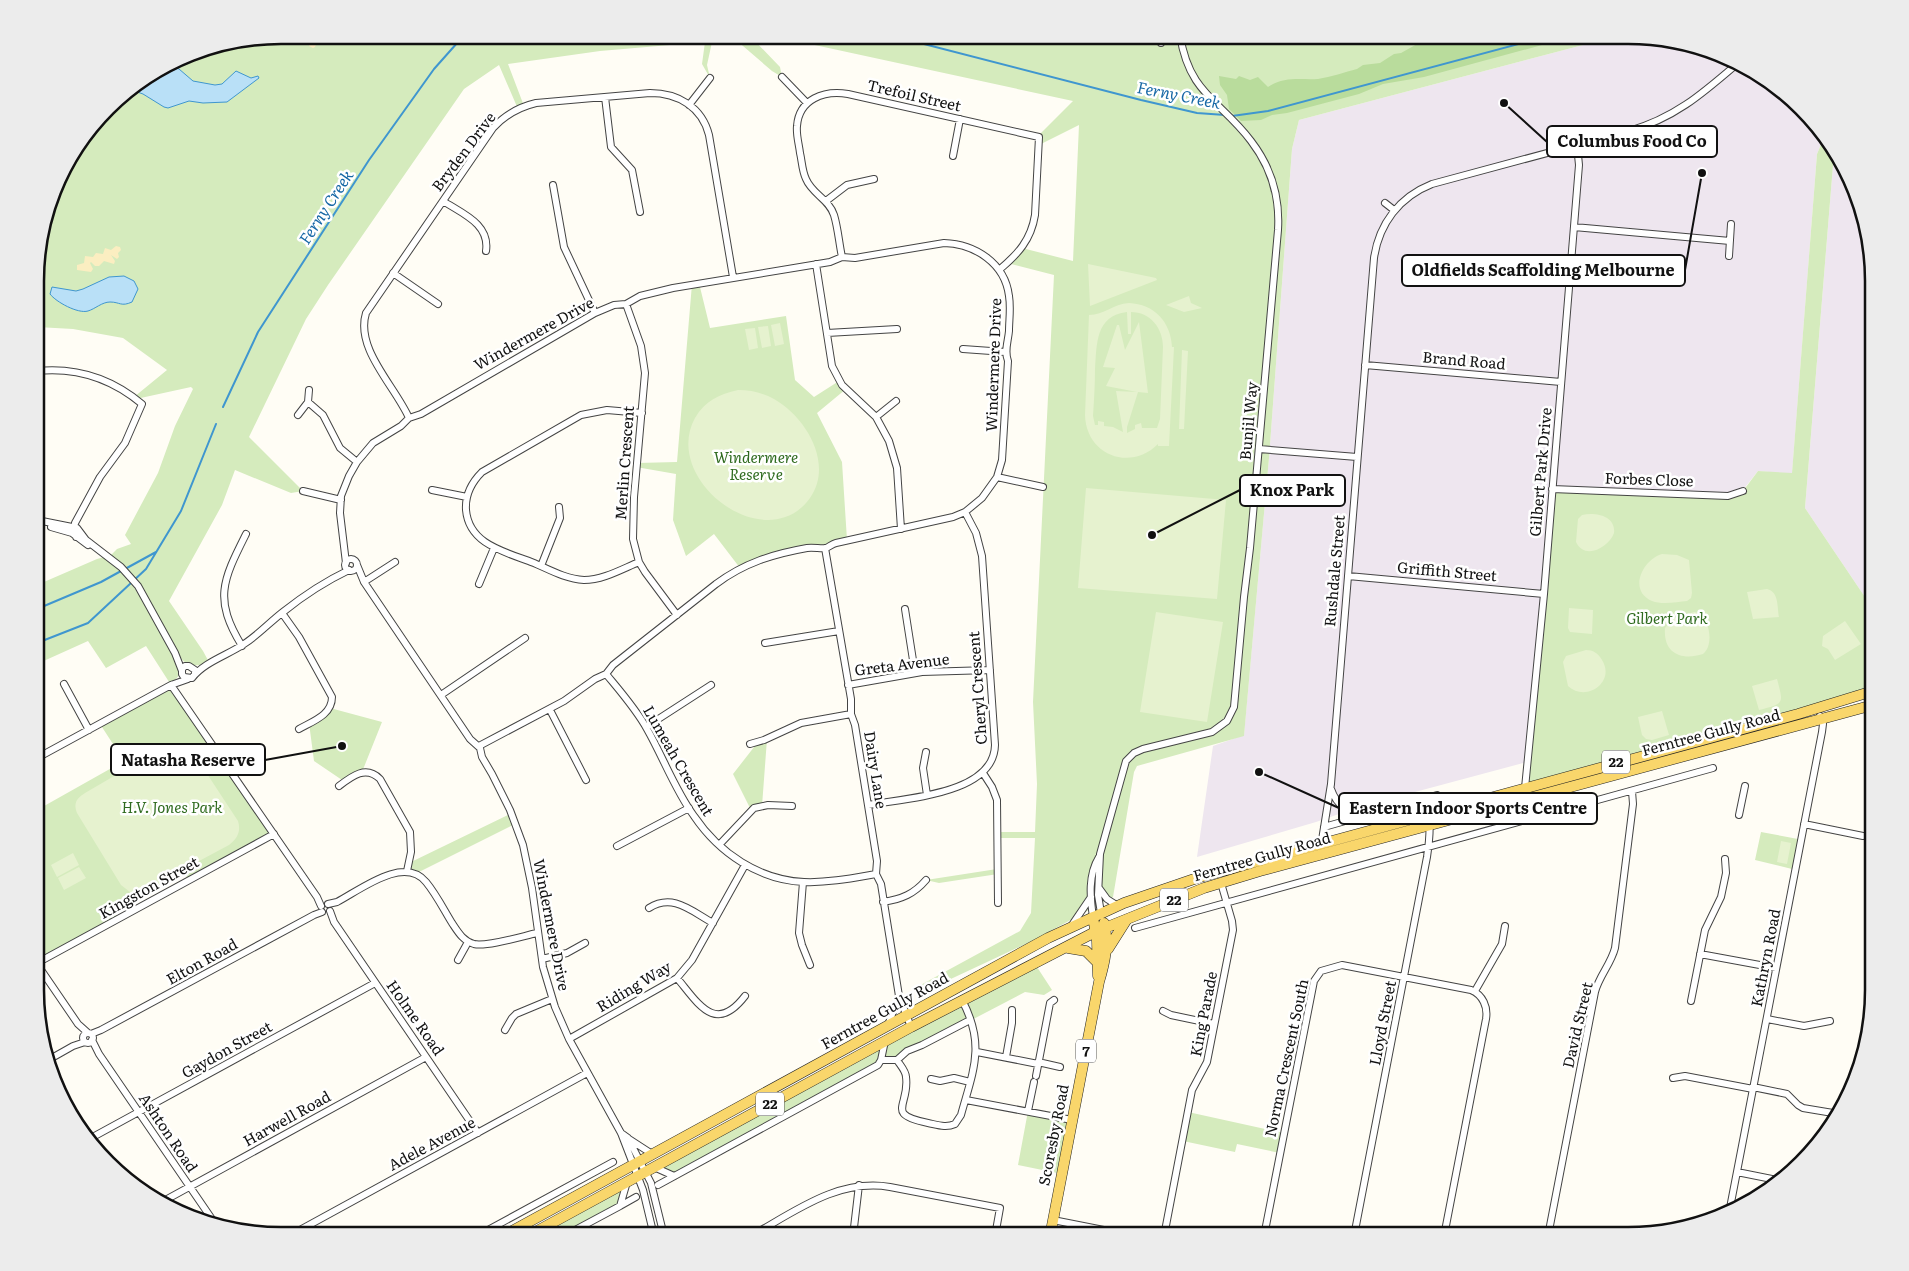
<svg xmlns="http://www.w3.org/2000/svg" width="1909" height="1271" font-family="Literata,serif">
  <style>
    .industrial { fill: #eee6ef }
    .green { fill: #d5ebbd }
    .forest { fill: #b9dc9c }
    .sand { fill: #fbeec1 }
    .pitch { fill: #e6f2cf; fill-rule: evenodd }
    .water { fill: #b9e0f7; stroke: #3f96cf }
    .lines { fill: none; stroke-linecap: round; stroke-linejoin: round }
    .stream { stroke: #3f96cf; stroke-width: 2 }
    .street-casing { stroke: #444; stroke-width: 8 }
    .primary-casing { stroke: #222; stroke-width: 11 }
    .street { stroke: #fff; stroke-width: 6 }
    .primary { stroke: #f9d66b; stroke-width: 10 }
    .labels { text-anchor: middle; stroke-width: 5; stroke-linejoin: round; paint-order: stroke }
    .shield { fill: #fff; stroke: #585858; stroke-width: 1 }
    .shield-label { font-size: 14px; font-weight: bold; fill: #111 }
    .street-label { font-size: 15px; fill: #111; stroke: #fff }
    .park-label { font-size: 15px; font-style: italic; fill: #2f6b1f; stroke: #fff }
    .water-label { font-size: 16px; font-style: italic; fill: #1768a6; stroke: #fff }
    .rim { fill: none; stroke: #111; stroke-width: 2.5 }
    .leader { fill: none; stroke: #111; stroke-width: 2 }
    .callout-dot { fill: #111; stroke: #fff; stroke-width: 2 }
    .callout { fill: #fff; stroke: #111; stroke-width: 2 }
    .callout-label { font-size: 16px; text-anchor: middle; font-weight: bold; fill: #111 }
  </style>
  <rect width="100%" height="100%" fill="#fffdf5"/>
  <path class="industrial" d="M 1621,35 L 1707,48 L 1765,77 L 1813,118 L 1825,135 L 1817,154 L 1792,474 L 1758,471 L 1527,762 L 1359,807 L 1316,822 L 1197,857 L 1213,746 L 1244,735 L 1269,458 L 1292,149 L 1299,120 Z
    M 1837,152 L 1841,158 L 1866,217 L 1873,265 L 1873,609 L 1805,508 L 1834,153 Z"/>
  <path class="green" d="M 280,35 L 1621,35 L 1299,120 L 1292,149 L 1269,458 L 1244,736 L 1137,766 L 1134,772 L 1113,897 L 1032,941 L 923,992 L 917,987 L 1020,931 L 1031,913 L 1035,838 L 997,838 L 997,832 L 1035,832 L 1037,784 L 1033,702 L 1054,275 L 1007,263 L 1022,248 L 1073,261 L 1079,125 L 1039,145 L 1038,136 L 1073,101 L 810,44 L 754,40 L 780,67 L 782,77 L 772,71 L 736,40 L 712,42 L 707,65 L 710,78 L 702,64 L 705,42 L 600,51 L 508,64 L 524,106 L 518,109 L 499,65 L 464,89 L 328,285 L 306,319 L 249,437 L 303,491 L 291,493 L 235,470 L 222,505 L 169,601 L 203,651 L 210,664 L 189,666 L 176,654 L 180,674 L 171,685 L 146,646 L 106,668 L 88,641 L 37,664 L 37,585 L 97,559 L 111,555 L 117,549 L 131,544 L 125,535 L 158,473 L 175,426 L 193,389 L 191,387 L 136,399 L 134,397 L 167,370 L 123,338 L 73,329 L 37,327 L 37,249 L 60,172 L 118,96 L 187,54 Z
    M 1825,135 L 1837,152 L 1834,153 L 1805,508 L 1873,609 L 1873,691 L 1525,788 L 1552,489 L 1728,496 L 1743,491 L 1758,471 L 1792,473 L 1817,154 Z
    M 699,283 L 710,328 L 786,316 L 795,380 L 814,397 L 839,381 L 846,389 L 817,413 L 842,462 L 847,540 L 816,547 L 740,568 L 714,534 L 686,556 L 673,520 L 676,474 L 636,467 L 637,463 L 677,462 L 692,284 Z
    M 171,688 L 273,834 L 189,881 L 185,874 L 115,912 L 118,919 L 37,963 L 37,810 L 124,761 L 100,724 Z
    M 330,708 L 382,722 L 362,772 L 345,782 L 314,761 L 309,723 Z
    M 767,739 L 762,806 L 751,810 L 733,774 L 758,742 Z
    M 512,813 L 515,824 L 415,874 L 407,871 L 409,863 Z
    M 1761,832 L 1798,839 L 1792,869 L 1755,860 Z
    M 997,869 L 998,874 L 939,883 L 926,880 Z
    M 1035,964 L 1052,990 L 1044,995 L 1025,992 L 899,1058 L 881,1060 L 674,1176 L 654,1167 Z
    M 1028,1111 L 1072,1120 L 1062,1174 L 1018,1165 Z
    M 1188,1112 L 1284,1133 L 1280,1153 L 1237,1144 L 1235,1152 L 1183,1141 Z
    M 627,1182 L 620,1206 L 564,1236 L 537,1236 Z"/>
  <path class="forest" d="M 1452,35 L 1585,35 L 1542,45 L 1424,77 L 1383,84 L 1359,94 L 1287,113 L 1272,115 L 1261,120 L 1241,121 L 1229,109 L 1227,95 L 1220,85 L 1219,76 L 1236,79 L 1239,76 L 1250,80 L 1258,77 L 1268,87 C 1284,76 1300,80 1318,79 C 1331,77 1345,72 1357,69 L 1363,65 L 1380,63 L 1394,54 L 1401,53 L 1426,39 Z"/>
  <path class="sand" d="M 309,35 L 328,35 L 329,40 L 324,43 L 317,42 L 315,47 L 313,48 L 309,46 L 311,39 Z
    M 116,246 L 120,247 L 121,250 L 118,253 L 119,257 L 117,259 L 111,255 L 115,261 L 114,264 L 104,261 L 99,266 L 95,266 L 91,262 L 90,263 L 93,269 L 91,272 L 77,270 L 77,265 L 84,263 L 85,256 L 93,257 L 96,253 L 103,254 L 105,248 L 111,250 Z"/>
  <path class="pitch" d="M 1088,264 L 1156,278 L 1157,280 L 1090,306 Z
    M 1189,296 L 1191,303 L 1202,308 L 1184,312 L 1166,305 Z
    M 1129,303 C 1154,304 1171,322 1172,347 L 1174,347 L 1169,446 L 1158,446 L 1158,444 C 1130,472 1086,455 1085,415 L 1089,315 C 1104,315 1113,304 1129,303 ZM 1127,312 L 1128,334 L 1131,334 L 1131,312 C 1150,312 1163,328 1163,347 L 1160,419 L 1157,428 L 1142,428 L 1141,423 L 1135,425 L 1135,429 L 1127,433 L 1127,427 L 1138,392 L 1148,393 L 1139,322 L 1125,350 L 1119,325 L 1117,325 L 1103,367 L 1115,368 L 1106,386 L 1137,392 L 1116,391 L 1123,432 L 1113,427 L 1104,426 L 1104,422 L 1098,421 L 1098,425 L 1095,425 L 1093,416 C 1094,400 1095,385 1095,369 C 1097,344 1095,316 1127,312 Z
    M 780,323 L 784,344 L 775,346 L 771,325 Z
    M 768,326 L 771,346 L 762,348 L 758,327 Z
    M 755,328 L 758,348 L 749,350 L 745,329 Z
    M 1182,350 L 1188,351 L 1184,429 L 1179,429 Z
    M 738,390 C 751,390 763,393 774,399 C 806,417 834,464 810,498 C 766,559 661,480 695,418 C 705,401 719,394 738,390 Z
    M 1086,488 L 1226,500 L 1217,599 L 1078,588 Z
    M 1582,515 C 1596,512 1616,516 1614,533 C 1609,547 1585,561 1576,542 L 1578,519 Z
    M 1662,554 L 1677,555 L 1689,560 L 1692,593 L 1691,598 L 1687,601 C 1677,602 1662,605 1652,601 C 1628,591 1642,560 1662,554 Z
    M 1767,589 C 1779,592 1777,606 1779,617 L 1753,619 L 1747,592 Z
    M 1569,608 L 1593,610 L 1592,634 L 1570,632 L 1568,628 Z
    M 1156,612 L 1223,622 L 1207,722 L 1140,712 Z
    M 1694,612 L 1699,613 C 1710,621 1714,645 1703,654 C 1681,661 1663,653 1665,628 L 1672,619 Z
    M 1845,621 L 1861,644 L 1835,660 L 1828,649 L 1822,646 L 1823,636 Z
    M 1586,650 C 1593,650 1598,653 1602,660 C 1616,682 1586,703 1568,686 L 1563,662 L 1566,656 Z
    M 1777,679 C 1784,705 1784,703 1759,710 L 1752,686 Z
    M 1662,711 L 1669,735 L 1652,740 L 1646,739 L 1642,735 L 1638,717 Z
    M 169,744 C 181,743 187,745 194,754 L 238,821 C 241,831 238,838 229,845 L 143,891 L 130,892 L 121,885 L 77,813 C 73,803 77,798 85,793 Z
    M 1781,841 L 1791,843 L 1787,864 L 1777,862 Z
    M 73,853 L 79,865 L 57,877 L 51,865 Z
    M 79,867 L 86,878 L 64,890 L 58,878 Z"/>
  <path class="water" d="M 170,64 L 179,69 L 193,81 L 215,85 L 222,84 L 236,71 L 251,78 L 258,76 L 259,78 L 227,102 L 203,103 L 189,101 L 168,108 L 164,107 L 143,94 L 129,89 Z
    M 124,276 L 134,281 L 138,289 L 132,302 C 121,307 120,302 110,302 C 102,302 95,309 88,311 C 78,314 56,302 50,294 L 52,287 L 76,291 L 83,289 L 109,277 Z"/>
  <g class="lines">
    <path class="stream" d="M 889,35 L 1141,100 L 1197,113 L 1225,115
      M 1232,116 L 1268,111 L 1552,35
      M 223,407 L 258,332 L 369,160 L 434,69 L 458,42 L 470,35
      M 125,569 L 156,552
      M 37,609 L 101,582 L 121,571
      M 37,643 L 88,623 L 146,569 L 181,511 L 216,424"/>
    <defs>
      <path id="street" d="M 1069,35 L 1071,38 L 1084,41 L 1086,35
        M 1161,43 L 1161,35
        M 782,77 L 807,103
        M 605,97 L 611,147 L 632,170 L 640,212
        M 689,105 L 710,78
        M 953,156 L 960,119
        M 553,185 L 564,247 L 595,313
        M 443,201 C 463,214 490,224 486,251
        M 826,201 L 847,185 L 874,179
        M 1385,203 L 1394,210
        M 1574,227 L 1730,241
        M 1729,256 L 1731,224
        M 842,257 C 839,243 838,228 834,215 C 829,199 812,194 806,179 C 802,171 802,161 800,153 C 799,144 796,135 797,126 C 799,99 824,90 848,94 L 1039,137 L 1035,215 C 1031,240 1018,254 999,270
        M 816,264 L 832,366 L 842,385 L 876,417 L 889,441 L 897,468 L 901,529
        M 393,273 L 438,304
        M 626,304 L 641,346 L 645,373 L 634,497 L 633,539 L 639,562 L 645,572 L 677,615
        M 827,333 L 897,329
        M 963,349 L 1005,352
        M 1365,365 L 1561,382
        M 37,371 C 77,367 111,378 142,404 L 125,443 L 100,477 L 75,523 L 74,530 L 76,537
        M 308,402 L 323,415 L 340,448 L 357,462
        M 298,415 L 308,402 L 309,390
        M 876,417 L 896,401
        M 409,418 C 395,386 355,349 366,313 L 493,128 C 505,115 519,107 536,103 L 650,93 C 678,93 702,107 709,135 L 733,277
        M 1259,449 L 1357,457
        M 997,477 L 1043,487
        M 1552,489 L 1728,496 L 1743,491
        M 432,490 L 467,497
        M 303,491 L 341,500
        M 37,520 L 77,528 L 86,540 L 121,567 L 138,586 L 175,653 L 182,671
        M 51,527 L 72,533 L 88,545
        M 825,548 L 851,699 L 851,714 L 855,725 L 877,861 L 876,874 L 881,884 L 899,996 L 911,1027
        M345 565a6 6 0 1 1 12 0a6 6 0 1 1-12 0Z
        M 639,562 C 622,569 603,580 584,580 C 566,579 550,570 534,563 C 506,552 469,545 466,510 C 465,495 472,482 482,472 L 581,415 L 607,410 L 642,413
        M 346,563 L 340,513 L 341,496 L 349,476 L 357,462 L 373,443 L 401,426 L 409,418 L 421,414 L 595,313 L 614,305 L 626,304 L 640,296 L 673,288 L 830,262 L 842,257 L 855,258 L 944,243 C 975,244 1005,263 1009,296 C 1011,308 1009,320 1009,331 C 1008,342 1004,351 1008,361 L 1002,460 L 997,477 L 982,498 L 965,512 L 953,517 L 836,543 C 832,544 829,547 826,548 C 822,549 813,547 807,548 C 773,554 744,563 716,584 L 613,665 L 606,674 L 595,679 L 564,701 L 479,746
        M 357,565 L 364,582 L 470,739 L 480,748 L 482,757 L 492,774 L 510,810 L 523,845 L 532,888 L 543,967 L 555,1007 L 569,1039 L 621,1133 L 643,1190 L 654,1236
        M 541,566 L 560,518 L 559,507
        M 1348,576 L 1544,594
        M 364,582 L 395,562
        M 479,584 L 494,548
        M 905,609 L 915,673
        M 282,613 L 299,637 L 332,697 C 332,715 313,721 299,729
        M 765,643 L 839,631
        M 242,646 C 213,599 223,580 246,534
        M 195,674 L 195,670 L 189,666 L 185,666 L 182,669 L 182,674 L 184,677 L 192,678 C 204,662 228,655 244,644 C 258,635 270,622 283,612 C 303,596 326,581 349,570
        M 606,674 C 620,691 636,709 647,729 C 663,757 675,790 694,816 C 719,853 759,880 804,882 C 828,883 853,878 876,874
        M 64,684 L 89,730
        M 171,685 L 317,897 L 321,906
        M 848,685 L 922,672 L 990,670
        M 441,695 L 525,638
        M 550,710 L 586,780
        M 646,727 L 711,685
        M 750,744 L 764,740 L 801,723 L 851,714
        M 926,752 L 923,768 L 927,795
        M 37,758 L 171,685 L 188,679
        M 983,773 L 992,787 L 997,800 L 998,903
        M 339,786 C 352,776 366,765 380,779 L 410,832 L 411,852 L 407,871
        M 1331,789 C 1337,806 1347,812 1364,814
        M 1526,791 L 1525,788 L 1544,594 L 1579,165 L 1577,145
        M 868,805 C 904,798 994,795 995,745 L 982,556 L 976,533 L 965,512
        M 1739,815 L 1745,786
        M 1804,824 L 1863,836
        M 1324,827 L 1437,795
        M 719,845 L 754,808 L 768,805 L 792,806
        M 1323,845 L 1322,840 L 1331,784 L 1374,258 C 1379,224 1399,197 1432,184 L 1629,131 C 1675,118 1703,93 1738,63
        M 617,846 L 689,808
        M 803,882 L 799,933 L 802,945 L 810,965
        M 1099,888 L 1107,899 L 1118,906
        M 883,902 C 902,899 914,894 926,880
        M 328,904 L 337,902 C 360,890 404,855 426,882 C 436,894 444,910 452,923 C 458,932 463,941 474,944 C 487,947 523,936 537,933
        M 649,908 C 673,893 691,911 713,923
        M 330,911 L 334,922 L 478,1133
        M 1101,913 L 1098,895 L 1100,854 L 1126,761 L 1134,753 L 1143,749 L 1212,732 L 1227,721 L 1234,707 L 1244,597 L 1250,548 L 1278,230 C 1280,198 1271,167 1251,141 C 1220,100 1189,94 1180,35
        M 1093,917 C 1090,897 1088,875 1099,857
        M 1072,925 L 1091,897
        M 1135,928 L 1713,768
        M 1700,954 L 1776,968
        M 542,959 L 567,953 L 585,943
        M 458,960 L 468,942
        M 37,963 L 274,834
        M 37,964 L 78,1024 L 88,1033
        M 677,978 C 698,1003 715,1035 745,996
        M 1475,991 L 1502,944 L 1505,926
        M 1691,1001 L 1705,930 L 1721,897 L 1726,873 L 1725,859
        M 1163,1011 L 1171,1015 L 1214,1024
        M 1767,1019 L 1804,1026 L 1830,1021
        M 888,1025 L 899,996
        M 505,1030 L 512,1018 L 516,1014 L 552,999
        M83 1038a5 5 0 1 1 10 0a5 5 0 1 1-10 0Z
        M 91,1034 L 101,1030 L 314,915 L 322,912
        M 569,1039 L 677,978 L 692,960 L 745,865
        M 92,1040 L 99,1054 L 216,1225
        M 977,1052 L 1038,1064
        M 1006,1057 L 1012,1023 L 1012,1010
        M 50,1059 L 73,1046 L 85,1042
        M 881,1060 L 897,1060 L 907,1051 L 922,1045 L 970,1020
        M 897,1060 C 900,1065 906,1071 906,1077 C 910,1106 884,1114 928,1123 C 938,1125 946,1128 955,1124 L 961,1115 C 973,1071 986,1045 962,1000
        M 1038,1062 L 1060,1067
        M 1036,1076 L 1050,1003 L 1054,1000
        M 1673,1078 L 1685,1076 L 1753,1089
        M 931,1079 L 940,1081 L 954,1078 L 970,1082
        M 1753,1087 L 1787,1094 L 1798,1105 L 1803,1108 L 1839,1114
        M 966,1100 L 1072,1120
        M 1028,1111 L 1034,1082
        M 621,1133 L 628,1138 L 651,1183 L 664,1236
        M 91,1138 L 375,983
        M 629,1139 L 649,1152 L 654,1154
        M 654,1167 L 674,1176
        M 1737,1172 L 1782,1181
        M 658,1185 L 878,1065 L 881,1060 L 885,1041
        M 160,1203 L 426,1057
        M 620,1206 L 636,1197
        M 1729,1213 L 1822,732 L 1823,724 L 1820,716
        M 1053,1220 L 1134,1236
        M 289,1236 L 587,1073
        M 477,1236 L 613,1162
        M 564,1236 L 620,1206 L 627,1182
        M 751,1236 C 794,1212 838,1178 890,1187 L 1000,1208 L 995,1236
        M 853,1236 L 859,1185
        M 1164,1236 L 1192,1090 L 1207,1062 L 1233,930 L 1232,921 L 1221,883
        M 1264,1236 L 1314,981 L 1321,971 L 1342,965 L 1471,990 C 1483,995 1488,1007 1486,1019 L 1444,1236
        M 1354,1236 L 1427,857 C 1429,843 1435,806 1418,800
        M 1548,1236 L 1595,992 C 1599,976 1611,964 1615,948 L 1633,804 L 1632,791"/>
      <path id="primary" d="M 1093,917 L 1097,941 L 1098,976
        M 1068,948 L 1086,951 L 1097,962
        M 1108,949 L 1127,919
        M 503,1236 L 1048,938 L 1124,903 L 1200,877 L 1798,714 L 1873,691
        M 528,1236 L 911,1027 L 1095,932 L 1204,888 L 1260,871 L 1873,705
        M 1050,1236 L 1099,982 C 1105,962 1109,943 1104,923"/>
    </defs>
    <use href="#street" class="street-casing"/>
    <use href="#primary" class="primary-casing"/>
    <use href="#street" class="street"/>
    <use href="#primary" class="primary"/>
  </g>
  <g class="labels">
    <g class="shield">
      <rect x="1602" y="750.5" width="28" height="23" rx="4"/>
      <rect x="1160" y="888.5" width="28" height="23" rx="4"/>
      <rect x="1076" y="1039.5" width="20" height="23" rx="4"/>
      <rect x="756" y="1092.5" width="28" height="23" rx="4"/>
    </g>
    <g class="shield-label">
      <text x="1616" y="767">22</text>
      <text x="1174" y="905">22</text>
      <text x="1086" y="1056">7</text>
      <text x="770" y="1109">22</text>
    </g>
    <g class="street-label">
      <text transform="translate(914 96) rotate(13)" y="5">Trefoil Street</text>
      <text transform="translate(464 152) rotate(-53)" y="5">Bryden Drive</text>
      <text transform="translate(534 334) rotate(-29)" y="5">Windermere Drive</text>
      <text transform="translate(1464 361) rotate(5)" y="5">Brand Road</text>
      <text transform="translate(994 365) rotate(-88)" y="5">Windermere Drive</text>
      <text transform="translate(1249 421) rotate(-85)" y="5">Bunjil Way</text>
      <text transform="translate(625 463) rotate(-86)" y="5">Merlin Crescent</text>
      <text transform="translate(1541 472) rotate(-85)" y="5">Gilbert Park Drive</text>
      <text transform="translate(1649 480) rotate(2)" y="5">Forbes Close</text>
      <text transform="translate(1335 571) rotate(-85)" y="5">Rushdale Street</text>
      <text transform="translate(1447 572) rotate(5)" y="5">Griffith Street</text>
      <text transform="translate(902 665) rotate(-7)" y="5">Greta Avenue</text>
      <text transform="translate(978 688) rotate(-94)" y="5">Cheryl Crescent</text>
      <text transform="translate(1711 733) rotate(-15)" y="5">Ferntree Gully Road</text>
      <text transform="translate(678 761) rotate(60)" y="5">Lumeah Crescent</text>
      <text transform="translate(875 770) rotate(81)" y="5">Dairy Lane</text>
      <text transform="translate(1262 857) rotate(-16)" y="5">Ferntree Gully Road</text>
      <text transform="translate(149 888) rotate(-29)" y="5">Kingston Street</text>
      <text transform="translate(551 925) rotate(79)" y="5">Windermere Drive</text>
      <text transform="translate(1766 958) rotate(-79)" y="5">Kathryn Road</text>
      <text transform="translate(202 962) rotate(-29)" y="5">Elton Road</text>
      <text transform="translate(634 987) rotate(-31)" y="5">Riding Way</text>
      <text transform="translate(885 1011) rotate(-29)" y="5">Ferntree Gully Road</text>
      <text transform="translate(1204 1014) rotate(-79)" y="5">King Parade</text>
      <text transform="translate(415 1018) rotate(55)" y="5">Holme Road</text>
      <text transform="translate(1383 1023) rotate(-79)" y="5">Lloyd Street</text>
      <text transform="translate(1578 1025) rotate(-77)" y="5">David Street</text>
      <text transform="translate(227 1050) rotate(-29)" y="5">Gaydon Street</text>
      <text transform="translate(1287 1058) rotate(-78)" y="5">Norma Crescent South</text>
      <text transform="translate(287 1119) rotate(-29)" y="5">Harwell Road</text>
      <text transform="translate(168 1133) rotate(56)" y="5">Ashton Road</text>
      <text transform="translate(1054 1135) rotate(-79)" y="5">Scoresby Road</text>
      <text transform="translate(432 1144) rotate(-28)" y="5">Adele Avenue</text>
    </g>
    <g class="park-label">
      <text x="756" y="463">Windermere<tspan x="756" dy="17">Reserve</tspan></text>
      <text x="1667" y="624">Gilbert Park</text>
      <text x="172" y="813">H.V. Jones Park</text>
    </g>
    <g class="water-label">
      <text transform="translate(1179 95) rotate(11)" y="6">Ferny Creek</text>
      <text transform="translate(326 207) rotate(-57)" y="6">Ferny Creek</text>
    </g>
  </g>
  <path d="M0 0H1909V1271H0ZM281 44H1628A237 237 0 0 1 1865 281V990A237 237 0 0 1 1628 1227H281A237 237 0 0 1 44 990V281A237 237 0 0 1 281 44Z" fill="#ececec" fill-rule="evenodd"/>
  <path class="rim" d="M281 44H1628A237 237 0 0 1 1865 281V990A237 237 0 0 1 1628 1227H281A237 237 0 0 1 44 990V281A237 237 0 0 1 281 44Z"/>
  <path class="leader" d="M1504 103L1547 142M1702 173L1685 270M1152 535L1240 490M342 746L265 760M1259 772L1339 808"/>
  <g class="callout-dot">
    <circle cx="1504" cy="103" r="5"/>
    <circle cx="1702" cy="173" r="5"/>
    <circle cx="1152" cy="535" r="5"/>
    <circle cx="342" cy="746" r="5"/>
    <circle cx="1259" cy="772" r="5"/>
  </g>
  <g class="callout">
    <rect x="1547" y="126" width="170" height="31" rx="5"/>
    <rect x="1402" y="255" width="283" height="31" rx="5"/>
    <rect x="1240" y="475" width="105" height="31" rx="5"/>
    <rect x="111" y="744" width="154" height="31" rx="5"/>
    <rect x="1339" y="793" width="258" height="31" rx="5"/>
  </g>
  <g class="callout-label">
    <text x="1632" y="147">Columbus Food Co</text>
    <text x="1543" y="276">Oldfields Scaffolding Melbourne</text>
    <text x="1292" y="496">Knox Park</text>
    <text x="188" y="766">Natasha Reserve</text>
    <text x="1468" y="814">Eastern Indoor Sports Centre</text>
  </g>
</svg>
